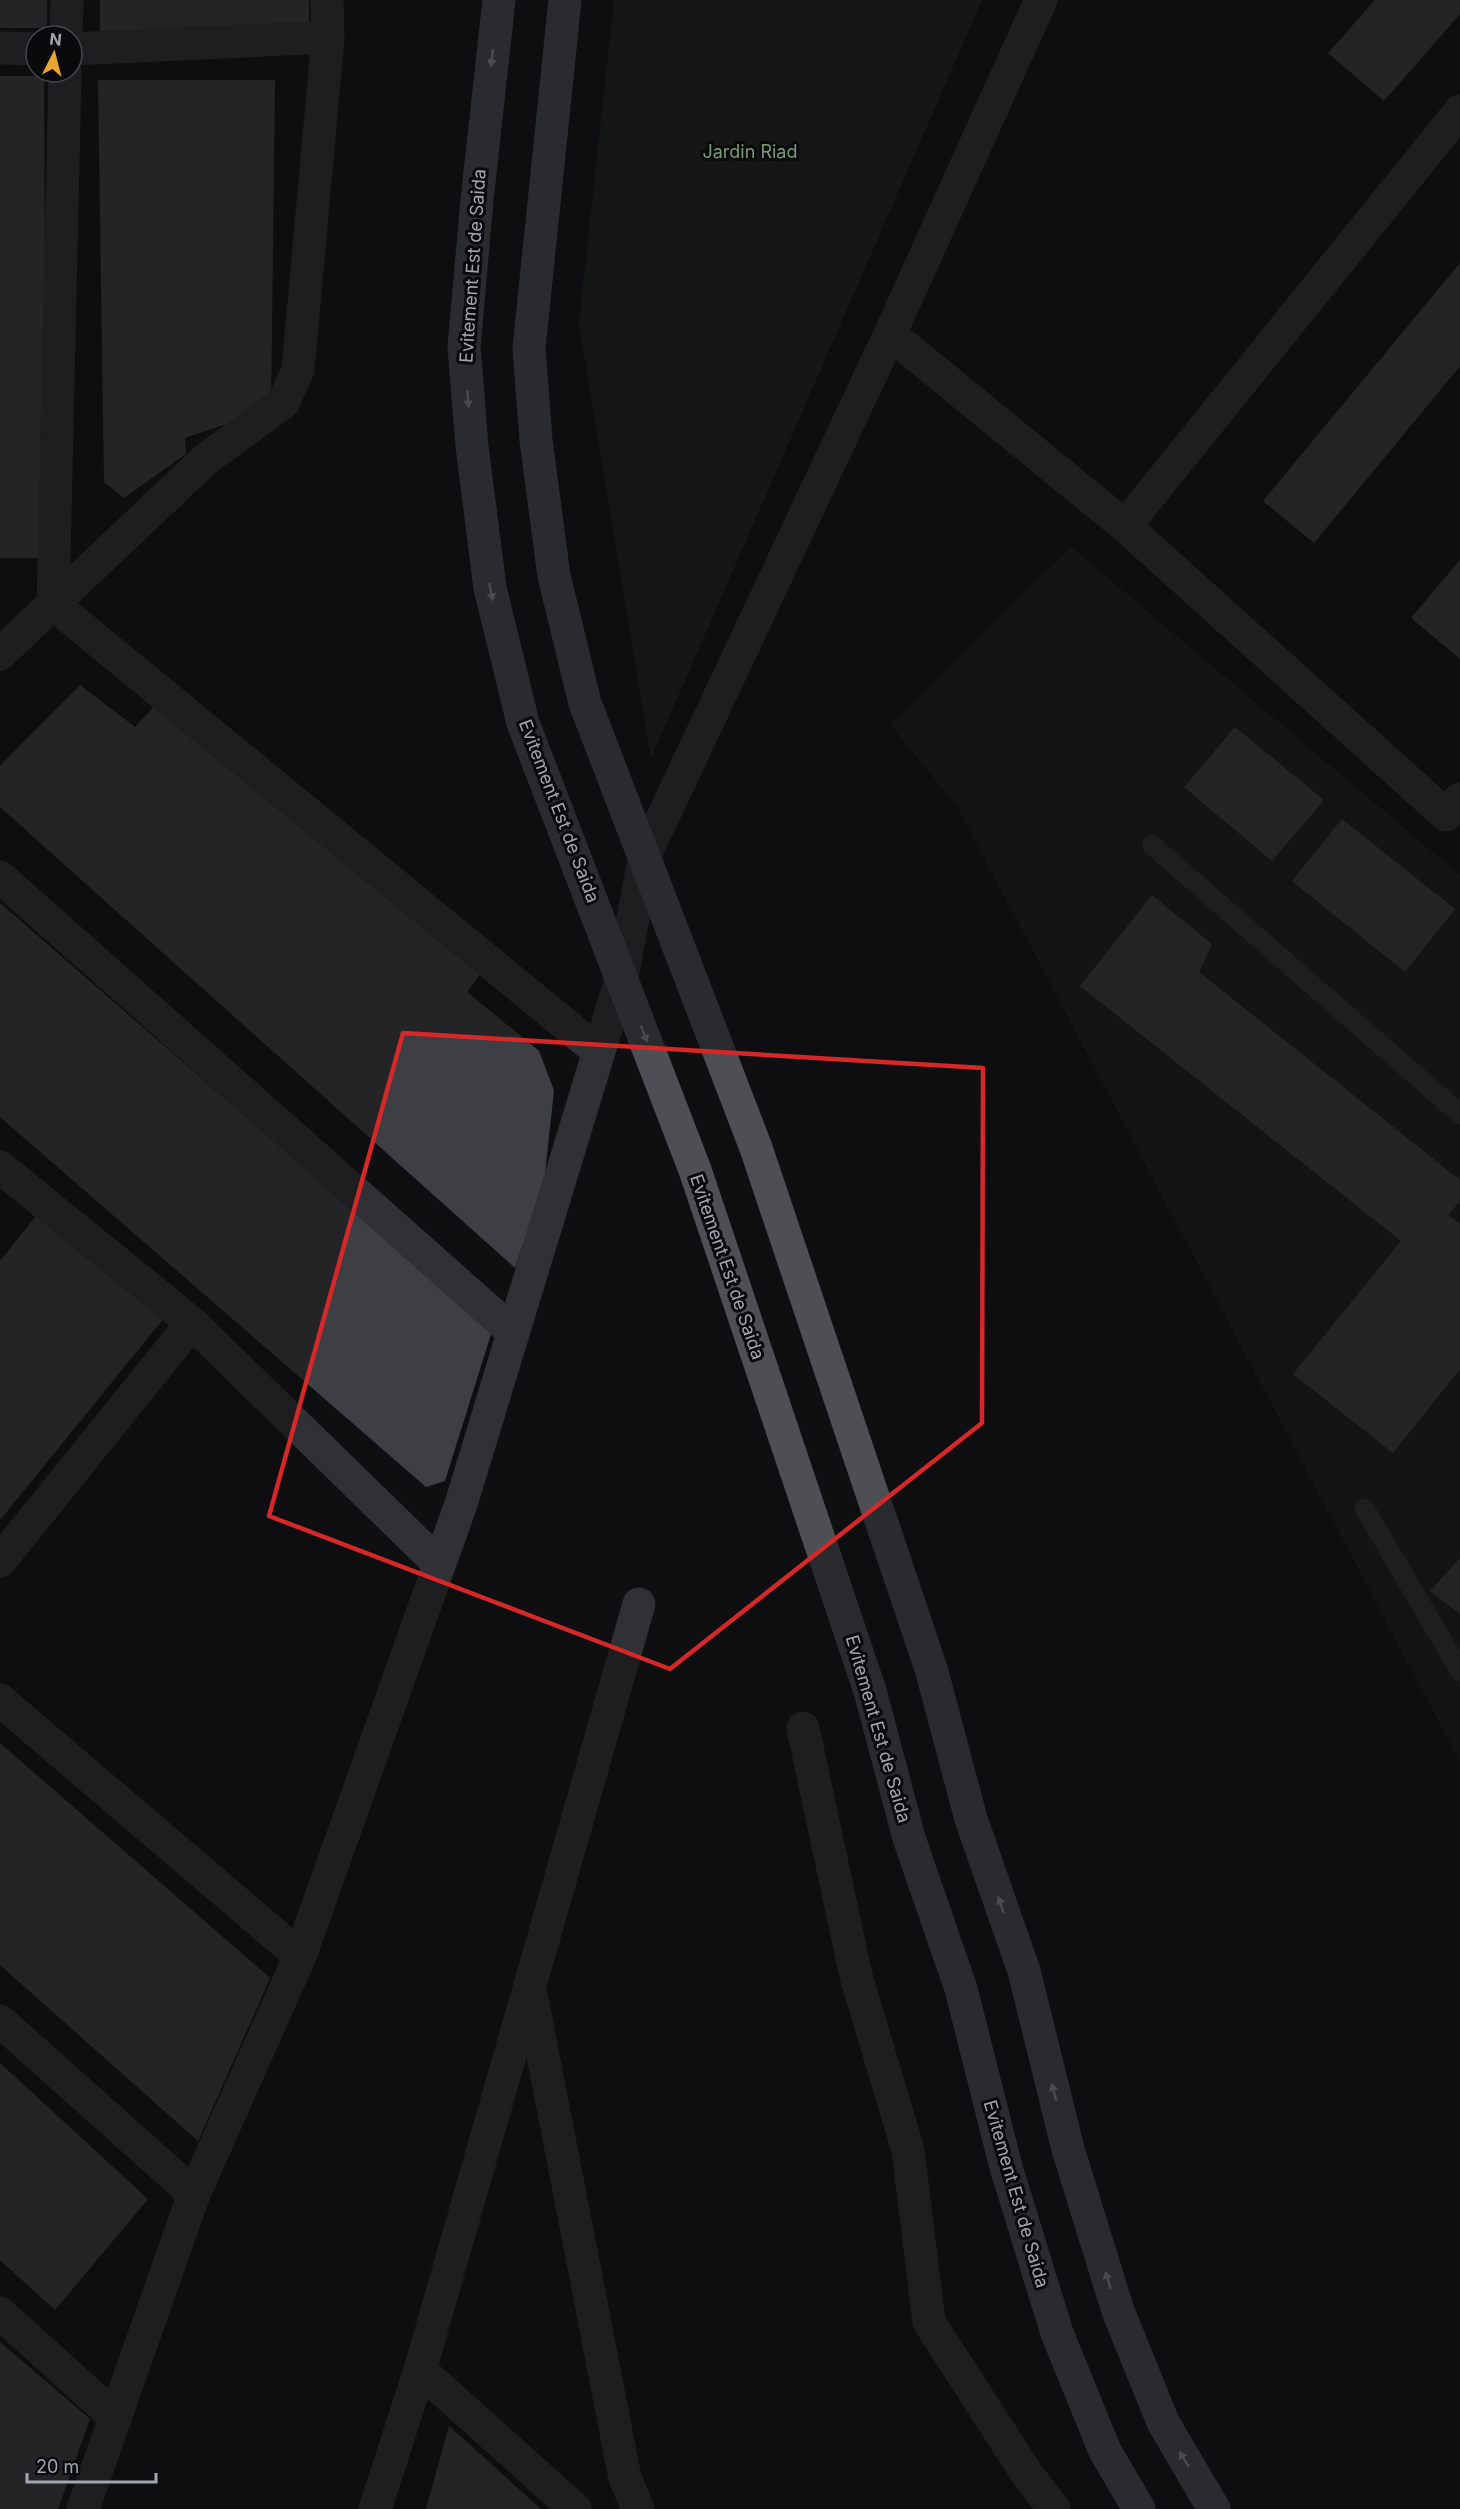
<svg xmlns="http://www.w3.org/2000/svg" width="1460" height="2509" font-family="Inter,sans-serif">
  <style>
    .built { fill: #1b1b1e }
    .green { fill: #1c231d }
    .building { fill: #3e3f44 }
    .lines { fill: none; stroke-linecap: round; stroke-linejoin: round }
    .lane { stroke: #313135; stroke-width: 20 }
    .street { stroke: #313135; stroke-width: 33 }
    .primary { stroke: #4d4f54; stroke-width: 33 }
    .oneway { fill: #90959e }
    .marked { fill: none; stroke: #d62828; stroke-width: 4.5; stroke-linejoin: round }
    .labels { text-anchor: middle; stroke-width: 6; stroke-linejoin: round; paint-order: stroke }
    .park-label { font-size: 18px; fill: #799b7a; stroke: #0a0a0c }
    .street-label { font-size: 18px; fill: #a1a6b1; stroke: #0a0a0c }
  </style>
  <rect width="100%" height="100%" fill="#0f0f11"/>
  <path class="built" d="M 1071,547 L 1460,875 L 1460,1762 L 958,808 L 890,724 Z"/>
  <path class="green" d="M 614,0 L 982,0 L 651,758 L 579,323 Z"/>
  <path class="building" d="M 0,0 L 47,0 L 47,28 L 0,28 Z
    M 100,0 L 309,0 L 309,22 L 100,35 Z
    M 1375,0 L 1460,0 L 1460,14 L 1384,101 L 1328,53 Z
    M 0,76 L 44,76 L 46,558 L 0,558 Z
    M 98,80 L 275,80 L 271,409 L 185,438 L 186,454 L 124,498 L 104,482 Z
    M 1460,263 L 1460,366 L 1314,543 L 1263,501 Z
    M 1460,560 L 1460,659 L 1411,618 Z
    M 80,685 L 135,727 L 160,700 L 481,973 L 467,992 L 539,1051 L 554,1090 L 544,1183 L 515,1268 L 0,807 L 0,766 Z
    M 1235,727 L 1324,800 L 1272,861 L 1184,787 Z
    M 1342,819 L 1455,909 L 1405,972 L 1292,881 Z
    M 1152,895 L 1212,944 L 1199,972 L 1460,1180 L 1460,1201 L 1448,1215 L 1460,1224 L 1460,1369 L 1393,1453 L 1293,1374 L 1401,1241 L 1080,986 Z
    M 0,903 L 492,1331 L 445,1481 L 426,1487 L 0,1117 Z
    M 36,1216 L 164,1318 L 0,1520 L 0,1261 Z
    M 1460,1558 L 1460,1614 L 1430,1591 Z
    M 0,1743 L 270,1978 L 198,2141 L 0,1965 Z
    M 0,2063 L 148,2199 L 55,2310 L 0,2260 Z
    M 0,2342 L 90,2419 L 58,2509 L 0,2509 Z
    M 449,2426 L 541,2509 L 426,2509 Z"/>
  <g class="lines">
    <path class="lane" d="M 1152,845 L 1460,1114
      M 1365,1509 L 1460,1671"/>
    <path class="street" d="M 66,36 L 67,0
      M 0,48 L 36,49
      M 72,49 L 328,37
      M 65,72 L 53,604 L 599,1052
      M 890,334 L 1125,526 L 1446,815 L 1460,799
      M 1125,526 L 1460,111
      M 0,654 L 206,459 L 283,403 L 298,370 L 328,37 L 327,0
      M 0,877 L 513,1332
      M 0,1167 L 192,1323 L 438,1563
      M 0,1561 L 192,1323
      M 0,1700 L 300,1956
      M 803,1728 L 856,1976 L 908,2150 L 929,2322 L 1027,2474 L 1054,2509
      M 531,1994 L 625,2478 L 638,2509
      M 0,2021 L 194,2194
      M 0,2313 L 116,2418
      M 420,2370 L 575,2509
      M 83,2509 L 194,2194 L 300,1956 L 461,1504 L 622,976 L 645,855 L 890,334 L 1041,0
      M 375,2509 L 420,2370 L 639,1604"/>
    <path class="primary" d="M 499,0 L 477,200 L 464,347 L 472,446 L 490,588 L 523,723 L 695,1170 L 870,1691 L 909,1838 L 961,1989 L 1006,2167 L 1057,2333 L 1105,2451 L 1139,2509
      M 565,0 L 529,348 L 536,440 L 554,576 L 585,703 L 756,1148 L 932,1672 L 971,1819 L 1024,1971 L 1068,2149 L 1118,2311 L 1163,2422 L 1214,2509"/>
  </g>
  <defs><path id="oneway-solid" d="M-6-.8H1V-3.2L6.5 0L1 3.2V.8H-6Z" transform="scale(1.5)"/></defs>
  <g class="oneway">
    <use href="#oneway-solid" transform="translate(492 58) rotate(97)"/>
    <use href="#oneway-solid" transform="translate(468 399) rotate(86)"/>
    <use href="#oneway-solid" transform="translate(491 592) rotate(78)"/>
    <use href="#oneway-solid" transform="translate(644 1034) rotate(69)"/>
    <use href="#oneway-solid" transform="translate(1001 1905) rotate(-109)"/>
    <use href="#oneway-solid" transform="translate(1054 2092) rotate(-104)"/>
    <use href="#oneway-solid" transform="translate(1108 2280) rotate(-107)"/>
    <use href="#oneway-solid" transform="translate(1184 2459) rotate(-121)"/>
  </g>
  <path d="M0 0H1460V2509H0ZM 403,1033 L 983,1068 L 982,1423 L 670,1669 L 269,1516 Z" fill="#0f0f11" fill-opacity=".55" fill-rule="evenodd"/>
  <path class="marked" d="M 403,1033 L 983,1068 L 982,1423 L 670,1669 L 269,1516 Z"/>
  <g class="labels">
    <g class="park-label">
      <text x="750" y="158">Jardin Riad</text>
    </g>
    <g class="street-label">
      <text transform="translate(473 266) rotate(-86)" y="6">Evitement Est de Saida</text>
      <text transform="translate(559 811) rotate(69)" y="6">Evitement Est de Saida</text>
      <text transform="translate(727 1267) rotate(71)" y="6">Evitement Est de Saida</text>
      <text transform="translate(878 1729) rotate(74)" y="6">Evitement Est de Saida</text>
      <text transform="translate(1016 2194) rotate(74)" y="6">Evitement Est de Saida</text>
    </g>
  </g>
  <g transform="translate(54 54) rotate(6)"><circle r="28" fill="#0a0a0c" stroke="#46484e" stroke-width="1.5"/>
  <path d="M0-4.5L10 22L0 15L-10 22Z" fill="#e8a530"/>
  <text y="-9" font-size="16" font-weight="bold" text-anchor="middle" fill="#a1a6b1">N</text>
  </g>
  <path d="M27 2473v9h129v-9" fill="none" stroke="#a1a6b1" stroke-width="3"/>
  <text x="36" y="2473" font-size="18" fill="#a1a6b1" stroke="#0a0a0c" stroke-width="4.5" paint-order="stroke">20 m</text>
</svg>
